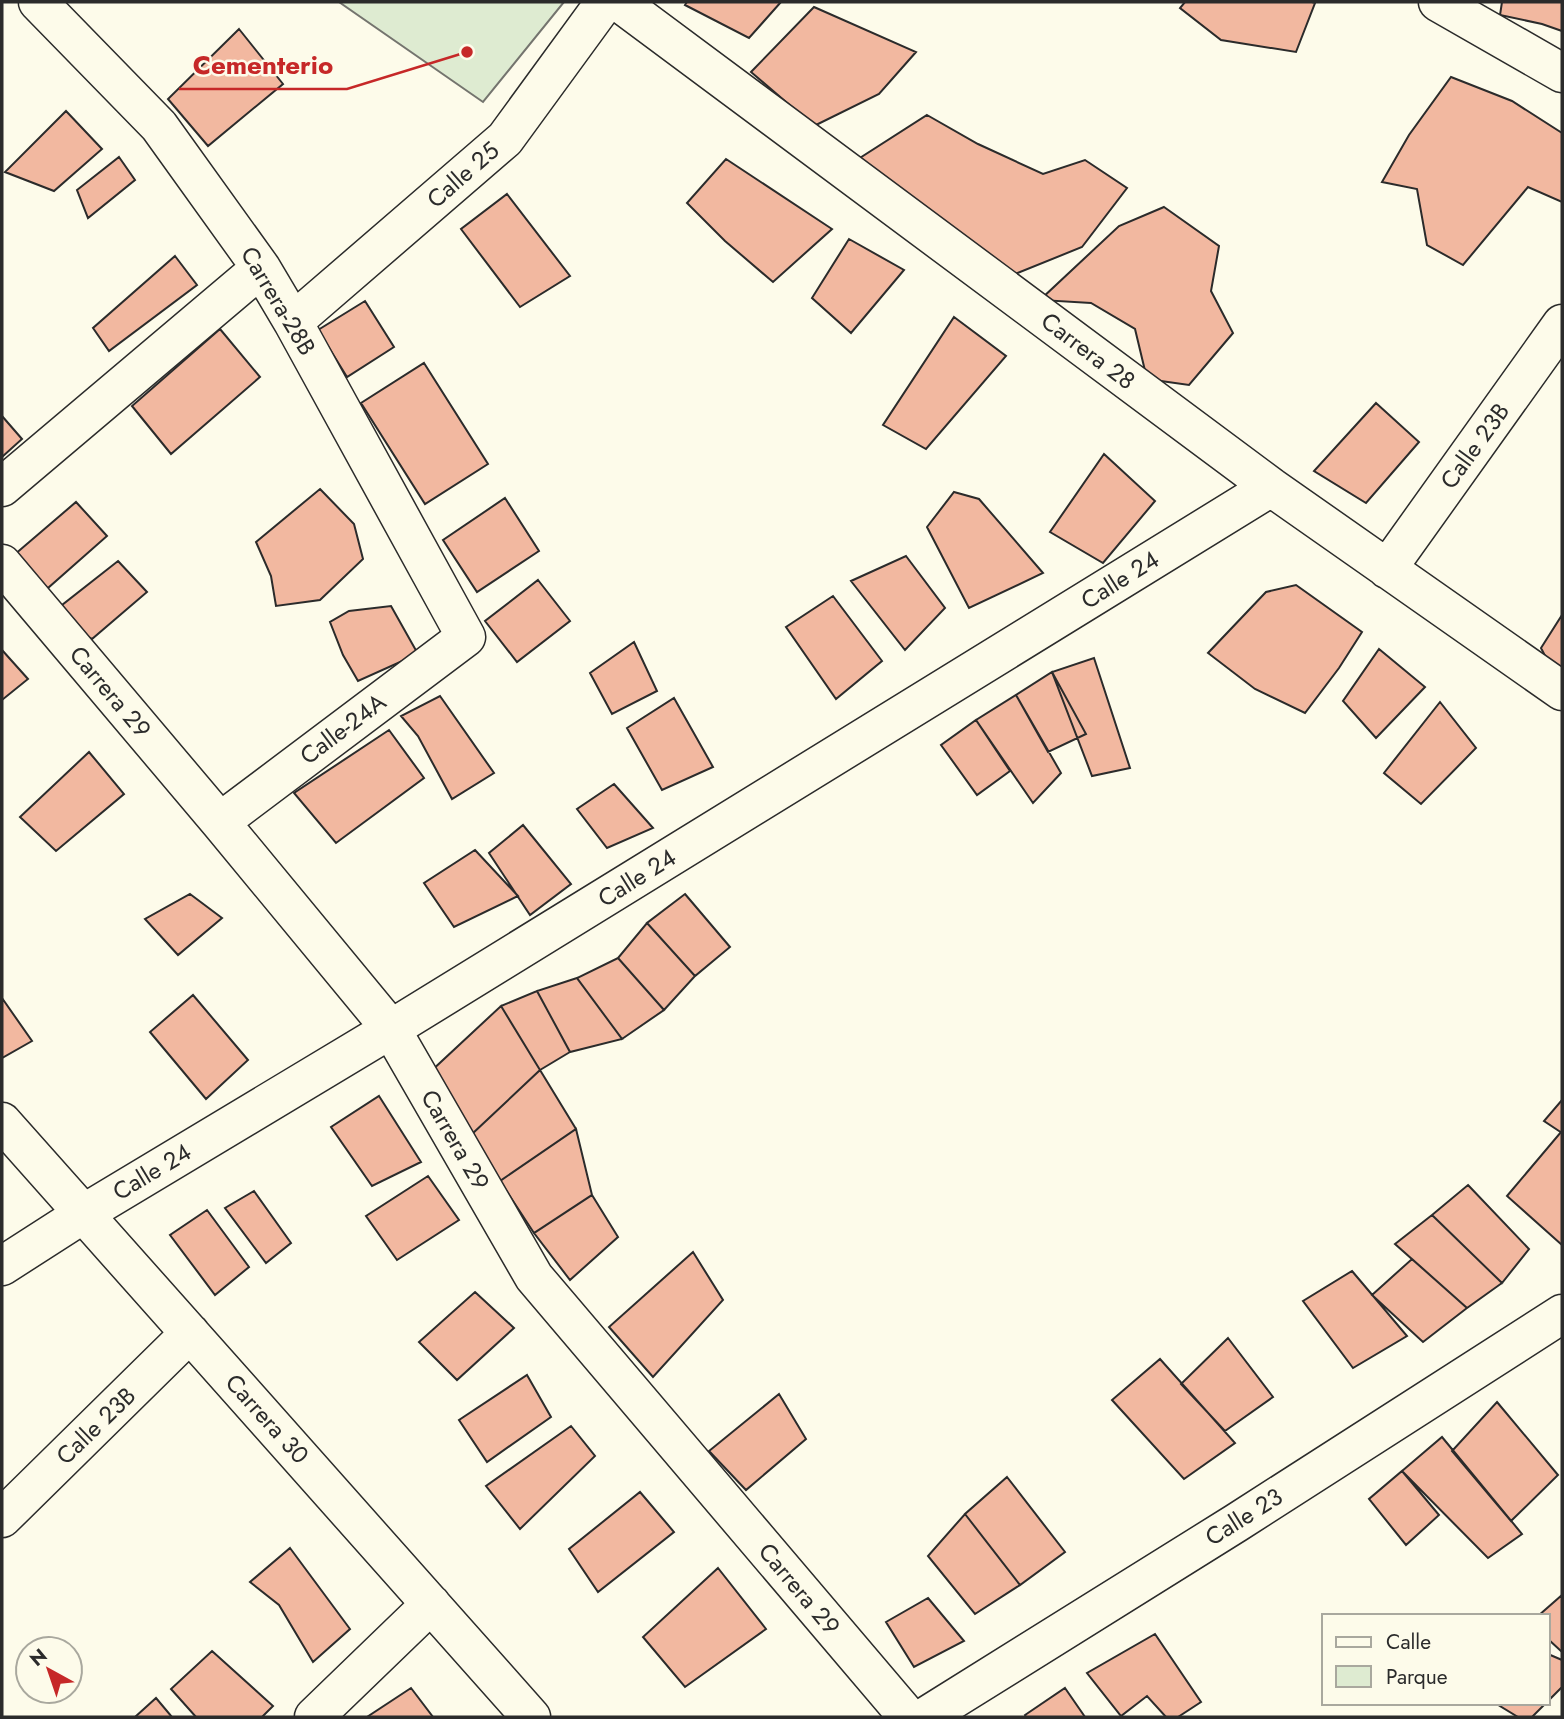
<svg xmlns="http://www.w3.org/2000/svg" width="1564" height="1719" font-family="Jost,sans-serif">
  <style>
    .green { fill: #deebd1; stroke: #74746e; stroke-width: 2 }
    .building { fill: #f2b8a0; stroke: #2b2b2b; stroke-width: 2 }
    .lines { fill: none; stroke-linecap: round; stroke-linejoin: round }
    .minor-casing { stroke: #2b2b2b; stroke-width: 41 }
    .minor { stroke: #fdfbea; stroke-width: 38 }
    .labels { text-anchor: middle; stroke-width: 5; stroke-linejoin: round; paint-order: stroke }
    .street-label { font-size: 24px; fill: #2b2b2b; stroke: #fdfbea }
    .leader { fill: none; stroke: #c62828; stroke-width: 2.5 }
    .callout-dot { fill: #c62828; stroke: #fdfbea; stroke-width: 2.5 }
    .callout-label { font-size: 26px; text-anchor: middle; font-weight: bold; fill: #c62828; stroke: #fdfbea; stroke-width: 5; stroke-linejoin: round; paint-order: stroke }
  </style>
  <rect width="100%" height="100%" fill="#fdfbea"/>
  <path class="green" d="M 339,2 L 564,2 L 483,102 Z"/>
  <path class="building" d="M 687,2 L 781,2 L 749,38 L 685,5 Z
    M 1185,2 L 1312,2 L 1315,3 L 1296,52 L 1221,40 L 1180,8 Z
    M 1502,2 L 1562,2 L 1562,31 L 1542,24 L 1500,15 Z
    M 814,7 L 916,52 L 879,94 L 814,126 L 751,72 Z
    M 239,29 L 283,84 L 208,146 L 168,99 Z
    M 1451,77 L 1512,101 L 1562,133 L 1562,202 L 1528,187 L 1463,265 L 1427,245 L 1417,189 L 1382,182 L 1409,135 Z
    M 66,111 L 102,149 L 54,191 L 5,172 Z
    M 927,115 L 978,144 L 1043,174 L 1085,160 L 1127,188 L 1082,247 L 1005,278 L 852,163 Z
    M 119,157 L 135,180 L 88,218 L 77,190 Z
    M 726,159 L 832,229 L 773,282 L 725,241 L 687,203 Z
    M 507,194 L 570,276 L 520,307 L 461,229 Z
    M 1164,207 L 1219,246 L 1211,291 L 1233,333 L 1189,385 L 1147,379 L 1135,329 L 1091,303 L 1040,300 L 1119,226 Z
    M 849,239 L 904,270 L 851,333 L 812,298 Z
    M 175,256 L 197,285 L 109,351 L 93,328 Z
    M 365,301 L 394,347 L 347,377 L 318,330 Z
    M 954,317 L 1006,356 L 926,449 L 883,425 Z
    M 220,329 L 260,377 L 171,454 L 132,406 Z
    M 424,363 L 488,464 L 425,504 L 361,403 Z
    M 1376,403 L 1419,442 L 1366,503 L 1314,471 Z
    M 2,416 L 22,439 L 2,457 Z
    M 1104,454 L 1155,501 L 1103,563 L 1050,532 Z
    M 320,489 L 354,524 L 363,559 L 320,600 L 276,606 L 271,576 L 256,542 Z
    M 954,492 L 979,499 L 1043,573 L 969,608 L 927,527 Z
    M 505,498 L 539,551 L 477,592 L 443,540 Z
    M 76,502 L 107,536 L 40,595 L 7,561 Z
    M 906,556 L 945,608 L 905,650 L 851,581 Z
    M 118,561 L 147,592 L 92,639 L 76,631 L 57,609 Z
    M 538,580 L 570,621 L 517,662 L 485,621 Z
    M 1296,585 L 1362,632 L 1339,668 L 1305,713 L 1255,689 L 1208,653 L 1266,592 Z
    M 833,596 L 882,661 L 836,699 L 786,627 Z
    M 391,606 L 418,654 L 358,681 L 343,655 L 330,622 L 349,611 Z
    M 1562,615 L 1562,686 L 1560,685 L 1541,648 Z
    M 634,642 L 657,691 L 612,714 L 590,673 Z
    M 1379,649 L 1425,687 L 1376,738 L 1343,701 Z
    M 2,650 L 28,679 L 2,700 Z
    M 1094,658 L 1130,768 L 1092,776 L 1052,672 Z
    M 1052,672 L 1086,734 L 1048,752 L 1016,695 Z
    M 1016,695 L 1061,773 L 1033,803 L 976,720 Z
    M 440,696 L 494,773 L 452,799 L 418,736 L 401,716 Z
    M 674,698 L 713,767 L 662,790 L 627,728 Z
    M 1440,702 L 1476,748 L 1421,804 L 1384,773 Z
    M 976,720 L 1010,771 L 977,795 L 941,745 Z
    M 389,730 L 424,778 L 336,843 L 294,793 Z
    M 89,752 L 124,794 L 56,851 L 20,817 Z
    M 614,784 L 653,828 L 607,848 L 577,809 Z
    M 523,825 L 571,884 L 530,915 L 489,853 Z
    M 475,850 L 518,896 L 454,927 L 424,883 Z
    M 190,894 L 222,918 L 178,955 L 145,919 Z
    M 685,894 L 730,947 L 695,976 L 647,923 Z
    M 647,923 L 695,976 L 664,1010 L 618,958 Z
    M 618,958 L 664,1010 L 622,1039 L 577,978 Z
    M 577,978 L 622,1039 L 570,1052 L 537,991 Z
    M 537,991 L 570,1052 L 540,1070 L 501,1006 Z
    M 193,995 L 248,1060 L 206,1099 L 150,1032 Z
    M 2,998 L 32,1041 L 2,1058 Z
    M 501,1006 L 540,1070 L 471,1135 L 428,1074 Z
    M 540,1070 L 576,1129 L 500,1181 L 471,1135 Z
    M 379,1096 L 421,1162 L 372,1186 L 331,1127 Z
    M 1562,1100 L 1562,1133 L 1544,1121 Z
    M 576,1129 L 592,1195 L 534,1233 L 500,1181 Z
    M 1561,1132 L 1562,1133 L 1562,1245 L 1507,1196 Z
    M 428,1176 L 459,1220 L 397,1260 L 366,1216 Z
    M 1468,1185 L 1529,1249 L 1502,1283 L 1432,1215 Z
    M 254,1191 L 291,1243 L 266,1263 L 225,1208 Z
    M 592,1195 L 618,1237 L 570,1280 L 534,1233 Z
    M 207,1210 L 249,1267 L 215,1295 L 170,1235 Z
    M 1432,1215 L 1502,1283 L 1467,1308 L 1395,1244 Z
    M 693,1252 L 723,1300 L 653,1377 L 609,1327 Z
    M 1412,1259 L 1467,1308 L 1423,1342 L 1372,1295 Z
    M 1352,1271 L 1407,1336 L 1353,1368 L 1303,1301 Z
    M 475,1292 L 514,1328 L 457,1380 L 419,1342 Z
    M 1228,1338 L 1273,1397 L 1225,1431 L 1181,1384 Z
    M 1160,1359 L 1235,1443 L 1184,1479 L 1112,1400 Z
    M 527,1375 L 551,1417 L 487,1462 L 459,1420 Z
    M 779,1394 L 806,1439 L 746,1490 L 709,1451 Z
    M 1497,1402 L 1558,1475 L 1511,1521 L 1452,1451 Z
    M 571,1426 L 595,1456 L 520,1529 L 486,1486 Z
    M 1442,1437 L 1522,1534 L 1488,1558 L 1402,1471 Z
    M 1402,1471 L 1439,1515 L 1406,1545 L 1369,1499 Z
    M 1007,1477 L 1065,1552 L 1020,1585 L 965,1514 Z
    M 640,1492 L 674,1532 L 598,1592 L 569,1549 Z
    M 965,1514 L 1020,1585 L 975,1614 L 928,1556 Z
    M 290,1548 L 350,1629 L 313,1662 L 279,1605 L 250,1582 Z
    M 718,1568 L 766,1629 L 685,1687 L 643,1637 Z
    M 1562,1595 L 1562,1652 L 1548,1639 L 1548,1616 L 1538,1616 Z
    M 928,1598 L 964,1641 L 914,1667 L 886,1622 Z
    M 1155,1634 L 1201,1702 L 1178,1717 L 1166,1717 L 1147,1696 L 1121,1716 L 1087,1673 Z
    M 212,1651 L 273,1706 L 262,1717 L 196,1717 L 171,1689 Z
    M 1548,1654 L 1562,1660 L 1562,1687 L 1548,1701 Z
    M 411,1688 L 433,1717 L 367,1717 Z
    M 1065,1688 L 1085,1717 L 1026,1717 L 1025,1715 Z
    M 156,1698 L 172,1717 L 135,1717 Z
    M 1495,1703 L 1546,1703 L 1532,1717 L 1518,1717 Z"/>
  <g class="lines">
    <defs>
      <path id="minor" d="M 38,2 L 159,126 L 261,268 L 293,322 L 466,637 L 220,822
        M 619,2 L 1271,487 L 1562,691
        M 1438,2 L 1562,73
        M 293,322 L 505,139 L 605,2
        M 2,487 L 261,268
        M 2,564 L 220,822 L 391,1029 L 534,1277 L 908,1717
        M 1387,569 L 1562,324
        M 2,1122 L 531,1717
        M 2,1266 L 83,1214 L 391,1029 L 1271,487
        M 2,1518 L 190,1333
        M 314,1717 L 431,1604
        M 925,1717 L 1236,1523 L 1562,1314"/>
    </defs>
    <use href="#minor" class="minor-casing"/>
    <use href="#minor" class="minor"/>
  </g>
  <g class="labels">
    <g class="street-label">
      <text transform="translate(463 175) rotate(-41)" y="8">Calle 25</text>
      <text transform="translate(278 301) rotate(59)" y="8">Carrera-28B</text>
      <text transform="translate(1088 351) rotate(37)" y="8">Carrera 28</text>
      <text transform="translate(1475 446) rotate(-54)" y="8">Calle 23B</text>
      <text transform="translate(1120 580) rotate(-32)" y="8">Calle 24</text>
      <text transform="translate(110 692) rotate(50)" y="8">Carrera 29</text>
      <text transform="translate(343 729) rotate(-37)" y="8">Calle-24A</text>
      <text transform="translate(637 878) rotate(-32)" y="8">Calle 24</text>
      <text transform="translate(455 1140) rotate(60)" y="8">Carrera 29</text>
      <text transform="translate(152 1172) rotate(-31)" y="8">Calle 24</text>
      <text transform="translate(267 1419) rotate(48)" y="8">Carrera 30</text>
      <text transform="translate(96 1426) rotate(-44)" y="8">Calle 23B</text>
      <text transform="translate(1244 1517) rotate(-32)" y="8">Calle 23</text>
      <text transform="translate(799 1589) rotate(50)" y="8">Carrera 29</text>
    </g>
  </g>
  <path class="leader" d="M467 52L347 89H179"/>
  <circle class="callout-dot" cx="467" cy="52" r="7"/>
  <g class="callout-label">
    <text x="263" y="74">Cementerio</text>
  </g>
  <rect width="1564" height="1719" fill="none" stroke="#2b2b2b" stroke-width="7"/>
  <rect x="1322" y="1614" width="228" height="91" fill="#fdfbea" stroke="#a9a89e" stroke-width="2"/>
  <rect x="1336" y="1637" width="35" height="10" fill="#fdfbea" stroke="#a9a89e" stroke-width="2"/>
  <text x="1386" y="1649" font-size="21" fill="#2b2b2b">Calle</text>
  <rect x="1336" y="1666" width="35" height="21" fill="#deebd1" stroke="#a9a89e" stroke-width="2"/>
  <text x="1386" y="1684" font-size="21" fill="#2b2b2b">Parque</text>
  <g transform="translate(49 1670) rotate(320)"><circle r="33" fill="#fdfbea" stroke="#a9a89e" stroke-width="2"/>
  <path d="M0-5L12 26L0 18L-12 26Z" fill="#c62828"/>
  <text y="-10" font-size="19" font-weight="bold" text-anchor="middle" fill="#2b2b2b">N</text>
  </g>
</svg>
